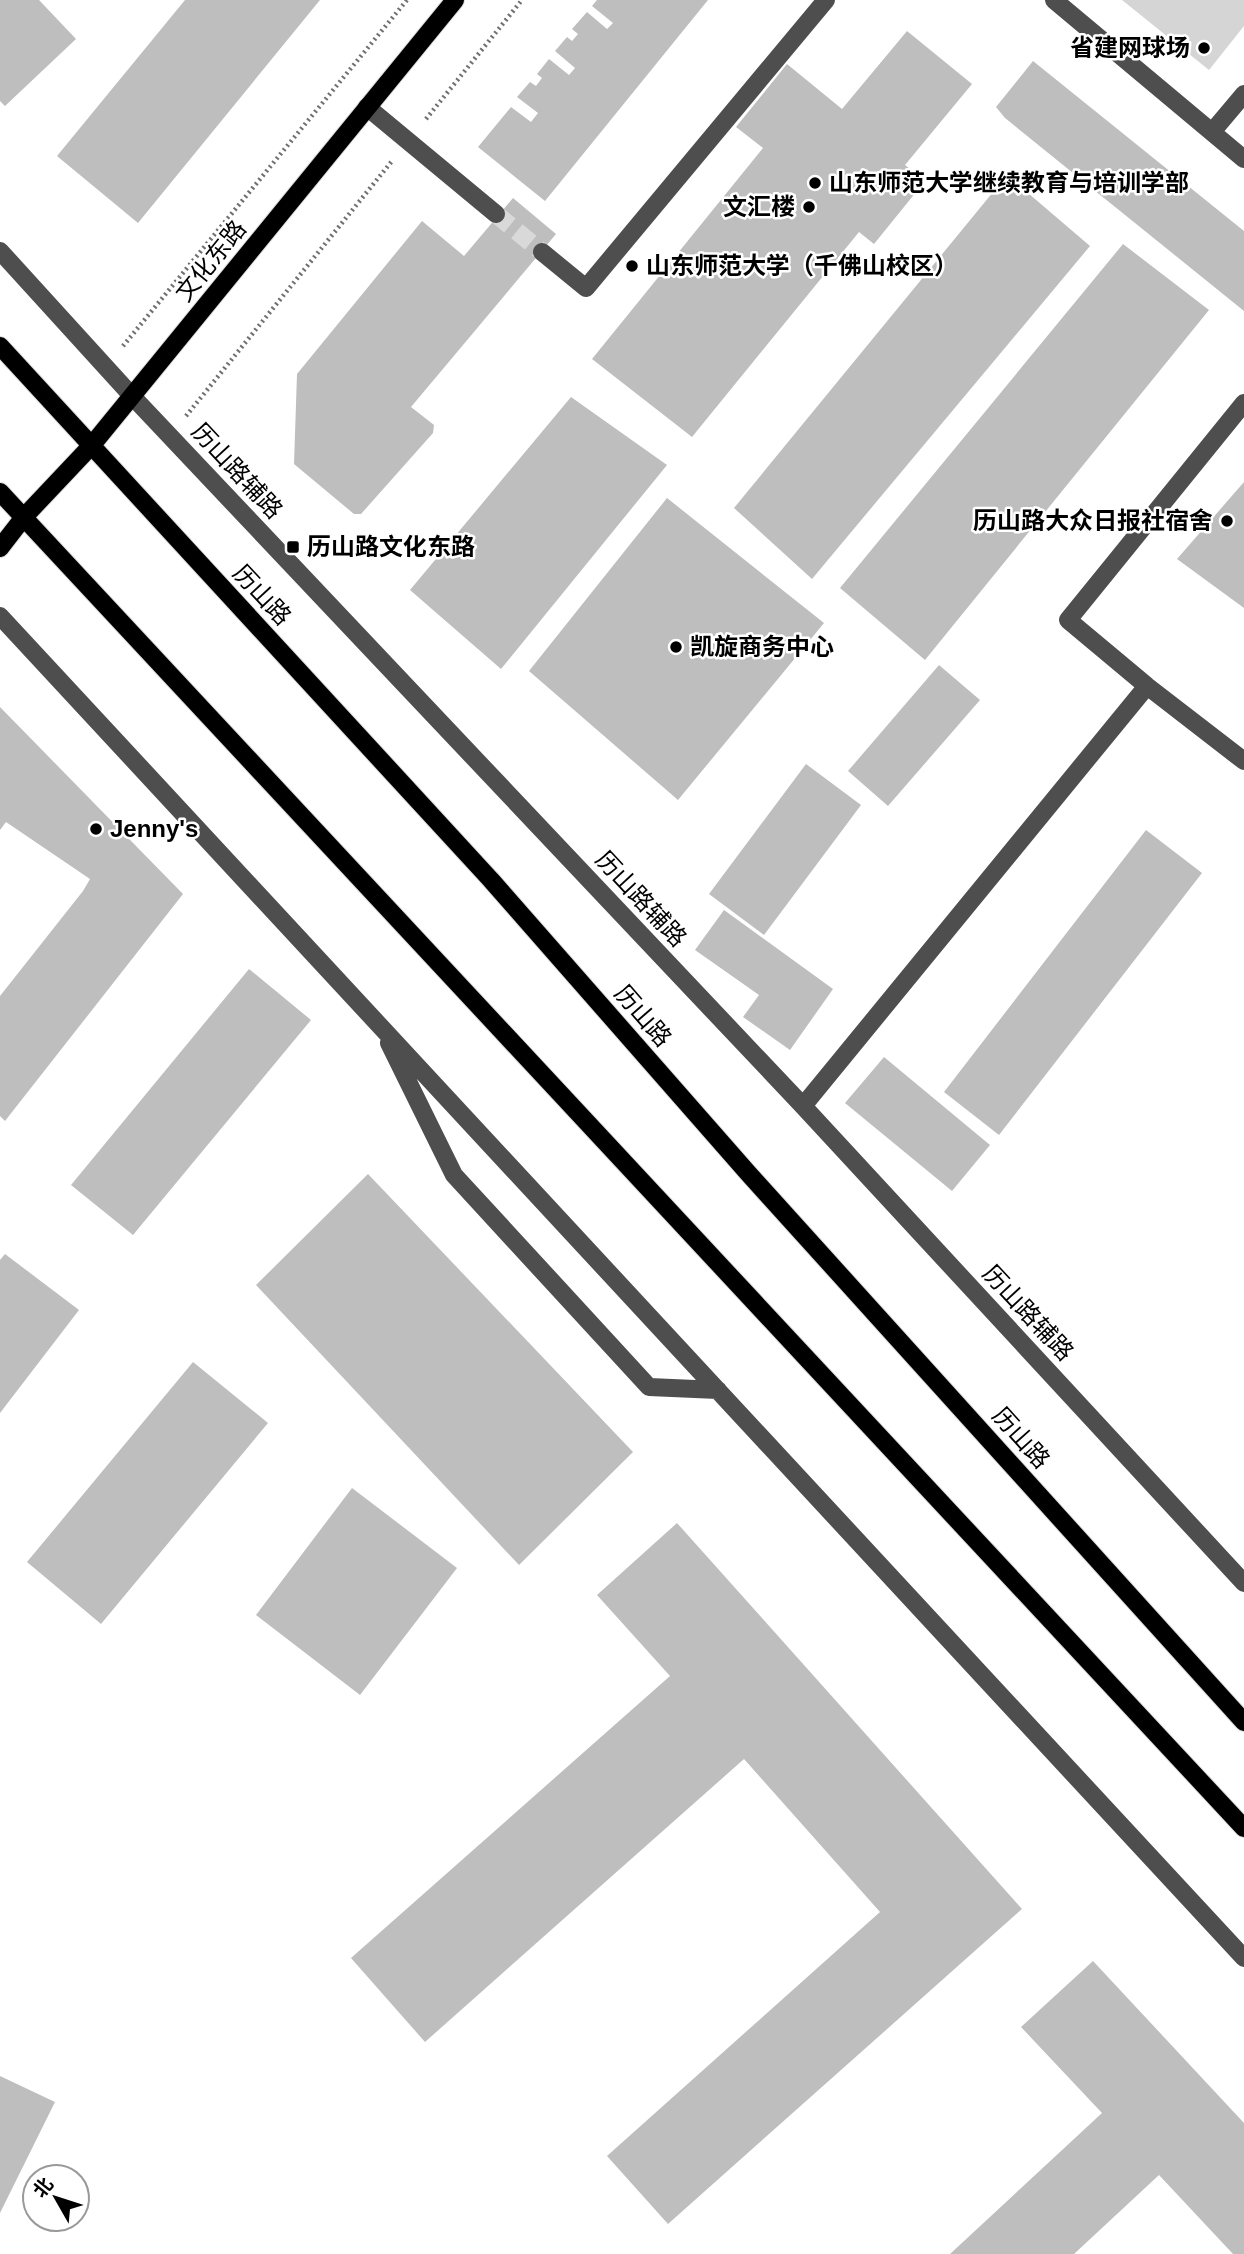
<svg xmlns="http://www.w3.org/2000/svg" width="1244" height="2254" font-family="Helvetica,'Noto Sans SC',sans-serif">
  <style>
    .green { fill: #d5d5d5 }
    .building { fill: #bebebe }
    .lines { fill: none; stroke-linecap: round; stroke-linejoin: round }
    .minor-tunnel { stroke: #d9d9d9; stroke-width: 18; stroke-dasharray: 18 9; stroke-linecap: butt }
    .major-casing { stroke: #dbdbdb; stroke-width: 20 }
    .path { stroke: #707070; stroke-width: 4.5; stroke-dasharray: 2 3.5; stroke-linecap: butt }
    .minor { stroke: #4e4e4e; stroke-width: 18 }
    .major { stroke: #000; stroke-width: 18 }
    .poi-dot { fill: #000; stroke: #fff; stroke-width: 2.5 }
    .labels { text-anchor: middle; stroke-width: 5; stroke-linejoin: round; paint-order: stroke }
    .poi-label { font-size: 24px; font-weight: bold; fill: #000; stroke: #fff; text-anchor: start }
    .street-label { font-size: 24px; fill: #000; stroke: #fff }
  </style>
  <rect width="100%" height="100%" fill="#fff"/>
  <path class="green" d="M 1122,0 L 1244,0 L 1244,26 L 1209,70 Z"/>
  <path class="building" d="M 0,0 L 39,0 L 76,39 L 5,106 L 0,101 Z
    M 185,0 L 320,0 L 138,223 L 57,156 Z
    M 597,0 L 708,0 L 545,201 L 478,147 L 511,107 L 531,122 L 538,113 L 517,97 L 530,82 L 536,86 L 542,78 L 537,74 L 549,59 L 569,75 L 575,68 L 555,51 L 567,37 L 572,41 L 578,34 L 572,29 L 587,12 L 607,29 L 613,23 L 592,6 Z
    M 907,31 L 972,84 L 905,165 L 925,181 L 874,244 L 859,232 L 692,437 L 592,359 L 763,148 L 736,127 L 787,64 L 842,109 Z
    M 1033,61 L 1244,231 L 1244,311 L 1005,118 L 996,107 Z
    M 1007,175 L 1090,246 L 812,579 L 734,508 Z
    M 513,198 L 556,234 L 411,407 L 434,425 L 433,433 L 361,514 L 354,514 L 294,464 L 297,374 L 422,221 L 464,256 Z
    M 1123,244 L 1209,310 L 925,660 L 840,588 Z
    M 571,397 L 667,465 L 501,669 L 410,590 Z
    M 1244,482 L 1244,608 L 1177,559 Z
    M 667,498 L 824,623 L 678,800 L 529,671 Z
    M 939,665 L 980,700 L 888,806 L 848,771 Z
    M 0,707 L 183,894 L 5,1121 L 0,1116 L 0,996 L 83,891 L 90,879 L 6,822 L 0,830 Z
    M 806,764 L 861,805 L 764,935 L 709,894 Z
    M 1146,830 L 1202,873 L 999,1135 L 944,1092 Z
    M 724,910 L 833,989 L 790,1050 L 743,1017 L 759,995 L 695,950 Z
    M 249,969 L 311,1020 L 133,1235 L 71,1185 Z
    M 884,1057 L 990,1145 L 952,1191 L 845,1103 Z
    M 368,1174 L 633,1452 L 519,1565 L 256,1285 Z
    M 5,1254 L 79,1310 L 0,1413 L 0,1260 Z
    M 193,1362 L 268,1423 L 101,1624 L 27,1562 Z
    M 352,1488 L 457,1568 L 360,1695 L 256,1615 Z
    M 677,1523 L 1022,1909 L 668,2224 L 607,2156 L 880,1912 L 744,1759 L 425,2042 L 351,1958 L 670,1676 L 597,1595 Z
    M 1093,1961 L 1244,2123 L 1244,2254 L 1233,2254 L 1159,2175 L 1074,2254 L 950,2254 L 1102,2113 L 1021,2027 Z
    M 0,2076 L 55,2102 L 0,2213 Z"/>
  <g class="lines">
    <path class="minor-tunnel" d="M 496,214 L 542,252"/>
    <defs>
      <path id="major" d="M 0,346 L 491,880 L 748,1173 L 1244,1722
        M 0,492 L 1244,1828
        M 0,548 L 24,517 L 92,445 L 455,0"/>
    </defs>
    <use href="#major" class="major-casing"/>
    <path class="path" d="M 426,119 L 522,0
      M 123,346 L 407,0
      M 186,416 L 392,161"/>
    <path class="minor" d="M 1054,0 L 1244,159
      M 367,107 L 496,214
      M 1212,132 L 1244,94
      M 0,251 L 132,396 L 803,1106 L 1244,1583
      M 542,252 L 586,288 L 826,0
      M 1244,403 L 1068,620 L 1147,686 L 1244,761
      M 0,616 L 1244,1958
      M 389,1043 L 454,1175 L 649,1387 L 718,1390
      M 803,1106 L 1147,686"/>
    <use href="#major" class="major"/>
  </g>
  <g class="poi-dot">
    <circle cx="1204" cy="48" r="7"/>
    <circle cx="815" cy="183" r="7"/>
    <circle cx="809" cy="207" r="7"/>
    <circle cx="632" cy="266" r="7"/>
    <circle cx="1227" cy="521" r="7"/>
    <rect x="286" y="540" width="14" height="14" rx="3.5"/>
    <circle cx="676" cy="647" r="7"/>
    <circle cx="96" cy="829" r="7"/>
  </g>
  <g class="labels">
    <g class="poi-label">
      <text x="1190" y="56" text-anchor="end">省建网球场</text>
      <text x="829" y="191">山东师范大学继续教育与培训学部</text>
      <text x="795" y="215" text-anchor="end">文汇楼</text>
      <text x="646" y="274">山东师范大学（千佛山校区）</text>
      <text x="1213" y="529" text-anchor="end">历山路大众日报社宿舍</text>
      <text x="307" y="555">历山路文化东路</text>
      <text x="690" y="655">凯旋商务中心</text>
      <text x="110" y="837">Jenny's</text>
    </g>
    <g class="street-label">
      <text transform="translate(211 261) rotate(-51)" y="8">文化东路</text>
      <text transform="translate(237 471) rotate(47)" y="8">历山路辅路</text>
      <text transform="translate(262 595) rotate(47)" y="8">历山路</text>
      <text transform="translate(641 899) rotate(47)" y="8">历山路辅路</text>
      <text transform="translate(643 1016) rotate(49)" y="8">历山路</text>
      <text transform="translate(1028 1313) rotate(47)" y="8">历山路辅路</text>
      <text transform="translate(1021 1438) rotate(48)" y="8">历山路</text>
    </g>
  </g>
  <g transform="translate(56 2198) rotate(309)"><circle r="33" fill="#ffffff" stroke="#999999" stroke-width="2"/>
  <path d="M0-5L12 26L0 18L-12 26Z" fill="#000000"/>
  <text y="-10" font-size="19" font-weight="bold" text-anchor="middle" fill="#000000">北</text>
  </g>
</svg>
